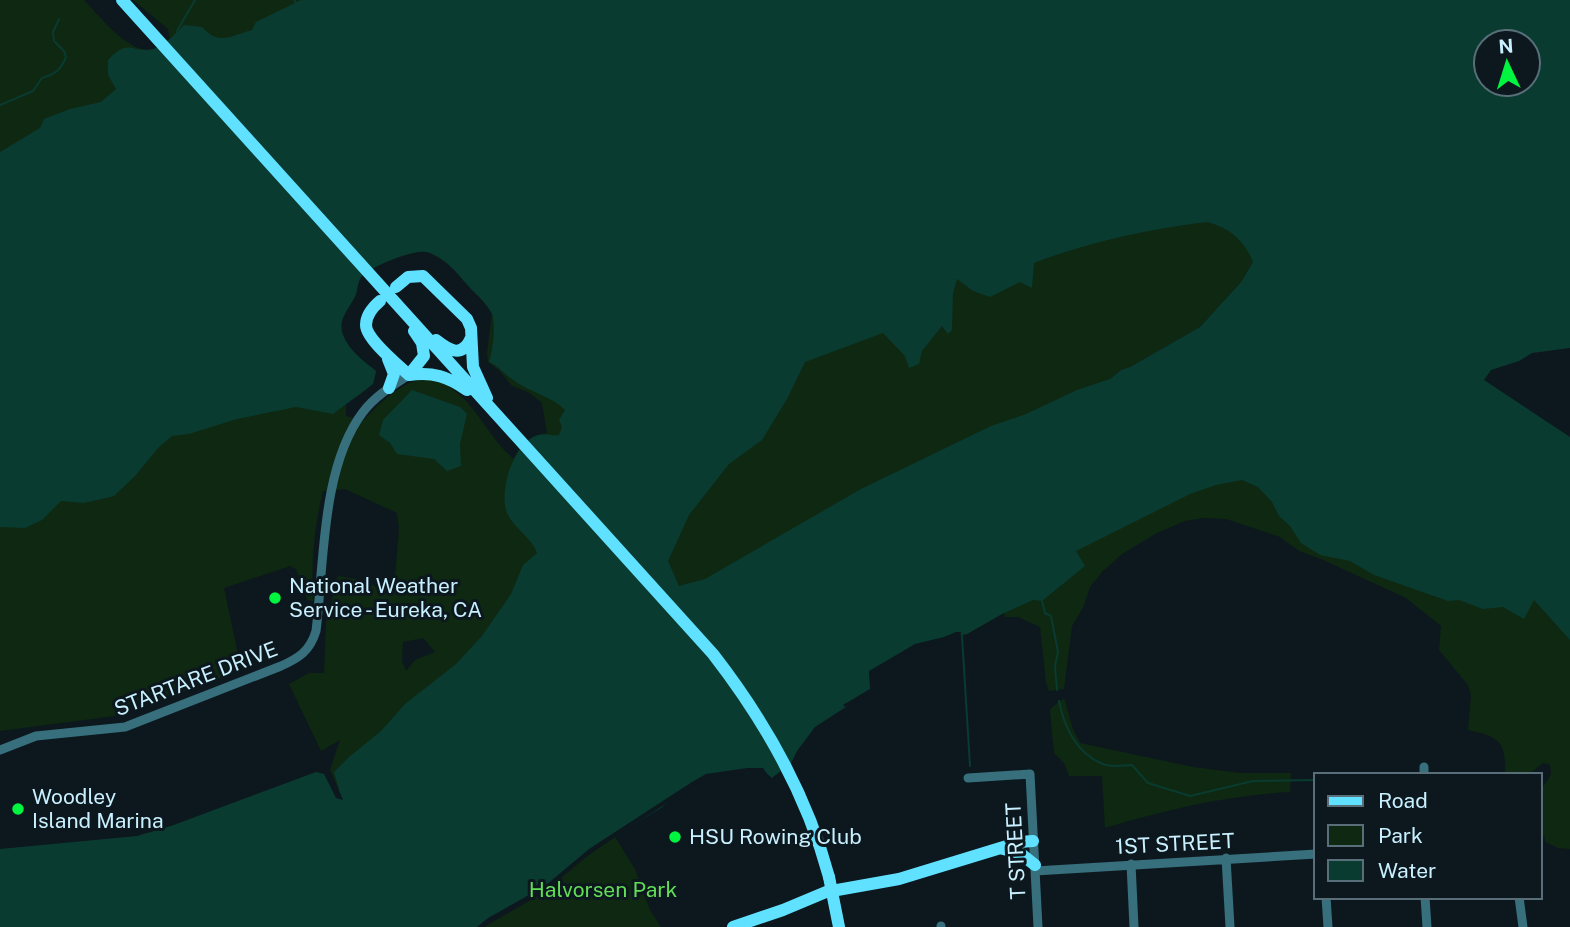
<svg xmlns="http://www.w3.org/2000/svg" width="1570" height="927" font-family="'Public Sans',sans-serif">
  <style>
    .green { fill: #0f2812; fill-rule: evenodd }
    .water { fill: #093b31; fill-rule: evenodd }
    .pier { fill: #0c181e }
    .lines { fill: none; stroke-linecap: round; stroke-linejoin: round }
    .stream { stroke: #093b31; stroke-width: 2 }
    .street { stroke: #376f7d; stroke-width: 9 }
    .secondary { stroke: #60e1ff; stroke-width: 12 }
    .secondary-bridge { stroke: #60e1ff; stroke-width: 12 }
    .poi-dot { fill: #00f440; stroke: #0c181e; stroke-width: 2.5 }
    .labels { text-anchor: middle; stroke-width: 6; stroke-linejoin: round; paint-order: stroke }
    .poi-label { font-size: 21px; fill: #c9f0ff; stroke: #0c181e; text-anchor: start }
    .street-label { font-size: 21px; fill: #c9f0ff; stroke: #0c181e }
    .park-label { font-size: 21px; fill: #62de56; stroke: #0c181e }
  </style>
  <rect width="100%" height="100%" fill="#0c181e"/>
  <path class="green" d="M 0,0 L 84,0 C 99,15 132,59 156,48 C 161,46 165,42 170,38 L 168,29 L 133,0 L 356,0 L 0,184 Z
    M 1570,0 L 1528,42 L 1486,42 L 1253,262 L 1241,282 L 1200,327 L 1130,367 L 1121,370 L 1110,379 L 690,598 L 562,558 L 341,797 L 330,770 L 340,740 L 321,751 L 289,684 L 309,673 L 324,673 L 326,623 L 338,576 L 364,580 L 383,591 L 395,576 L 399,529 L 397,513 L 345,489 L 323,491 C 314,527 311,564 313,601 L 307,600 L 296,569 L 290,566 L 224,588 L 240,664 L 223,677 L 115,716 L 0,731 L 0,440 L 346,267 ZM 424,251 C 452,261 475,290 492,313 L 487,353 L 488,362 L 500,371 L 512,386 L 528,392 L 542,403 L 547,433 C 532,435 519,445 514,459 C 499,447 488,429 476,413 C 434,358 403,378 363,421 L 346,416 L 346,404 C 359,395 376,387 376,371 C 361,359 336,340 342,318 C 345,309 353,303 356,295 C 358,289 357,284 360,279 C 369,266 408,253 424,251 ZM 423,638 L 435,652 L 415,660 L 406,671 L 402,661 L 403,642 Z
    M 1373,391 L 1387,398 L 1395,393 L 1411,408 L 1442,424 L 1475,452 L 1497,475 L 1570,576 L 1570,849 L 1558,848 L 1545,842 L 1545,837 L 1543,836 C 1544,822 1535,804 1541,790 C 1546,780 1555,776 1549,764 L 1543,763 L 1528,775 L 1505,775 C 1506,741 1500,737 1468,730 L 1471,696 L 1468,685 L 1439,650 L 1441,626 L 1406,598 L 1321,559 L 1299,551 L 1280,537 L 1226,519 L 1204,518 L 1185,521 L 1157,533 L 1122,554 L 1103,571 L 1090,587 L 1083,608 L 1072,626 L 1064,689 L 1049,691 L 1046,683 L 1040,627 L 1018,617 L 1005,617 L 1004,613 L 967,634 L 960,636 L 961,632 L 956,632 L 944,637 L 915,644 L 869,671 L 870,689 L 844,704 L 845,707 L 833,715 L 832,713 C 819,721 809,727 801,739 C 795,747 793,756 785,763 L 770,737 L 875,660 L 1004,595 L 1070,553 L 1073,545 L 1225,449 L 1268,434 L 1282,420 L 1340,398 Z
    M 1064,698 L 1073,729 L 1080,743 L 1193,767 L 1240,773 L 1291,773 L 1290,792 C 1229,795 1164,810 1105,828 L 1102,776 L 1069,776 L 1064,763 L 1054,753 L 1050,712 L 1051,708 Z
    M 615,837 L 635,869 L 650,910 L 661,927 L 484,927 Z"/>
  <path class="water" d="M 301,0 L 1570,0 L 1570,348 L 1532,353 L 1519,361 L 1491,370 L 1484,380 L 1570,437 L 1570,640 L 1534,600 L 1524,619 L 1503,607 L 1483,609 L 1459,600 L 1448,601 L 1374,575 L 1350,561 L 1320,555 L 1301,543 L 1290,526 L 1279,516 L 1272,502 L 1258,487 L 1242,480 L 1216,485 L 1190,494 L 1076,551 L 1085,566 L 1042,601 L 1033,600 L 1002,614 L 967,634 L 915,645 L 869,674 L 872,690 L 815,727 L 797,751 L 791,763 L 772,778 L 765,772 L 716,776 L 703,779 L 677,795 L 661,808 L 591,850 L 541,890 L 480,927 L 0,927 L 0,846 L 142,832 L 319,770 L 328,777 L 341,797 L 334,772 L 349,757 L 381,731 L 405,704 L 456,664 L 482,636 L 511,594 L 523,565 L 537,553 C 531,536 511,527 506,510 C 500,487 513,448 533,437 C 542,432 550,436 559,435 L 562,427 L 559,420 L 565,410 C 551,396 532,393 516,382 C 506,376 500,367 489,362 C 493,350 496,326 492,314 C 488,305 478,296 471,289 C 459,276 444,255 426,252 C 412,249 371,267 362,276 C 357,282 358,290 355,296 C 349,310 337,319 343,335 C 349,351 364,361 376,371 L 373,384 L 333,414 L 296,407 L 237,419 L 189,434 L 172,436 L 159,447 L 135,476 L 114,496 L 84,503 L 61,501 L 42,520 L 25,528 L 0,527 L 0,152 L 40,128 L 44,119 L 70,109 L 101,102 L 116,89 L 108,75 L 108,60 C 130,37 131,54 153,49 C 164,47 176,33 184,25 L 202,27 C 219,46 230,36 252,30 L 256,22 ZM 1486,42 L 1528,42 L 1528,84 L 1486,84 ZM 1207,222 C 1230,228 1244,240 1253,262 L 1241,282 L 1200,327 L 1130,367 L 1121,370 L 1110,379 L 1077,390 L 1026,414 L 991,426 L 861,489 L 705,579 L 679,586 L 668,561 L 689,515 L 729,464 L 762,440 L 787,399 L 805,362 L 883,333 L 905,356 L 909,368 L 919,364 L 922,351 L 942,326 L 948,334 L 952,330 L 953,293 L 957,279 L 973,291 L 990,297 L 1020,282 L 1032,288 L 1034,263 C 1088,242 1149,229 1207,222 Z
    M 412,390 L 460,407 L 467,414 L 460,444 L 461,466 L 447,471 L 434,459 L 397,454 L 390,443 L 379,435 L 383,420 Z"/>
  <path class="pier" d="M 956,632 L 961,632 L 960,638 L 917,648 L 873,673 L 874,692 L 845,707 L 843,705 L 870,689 L 869,671 L 915,644 L 944,637 Z
    M 319,766 L 331,774 L 336,786 L 331,772 L 343,800 L 336,798 L 324,774 L 316,772 L 171,826 L 137,836 L 0,849 L 0,842 L 141,829 Z
    M 747,768 L 763,768 L 770,778 L 763,774 L 750,773 L 703,780 L 597,848 L 543,893 L 484,927 L 477,927 L 488,918 L 545,886 L 589,849 L 692,782 L 706,774 Z"/>
  <g class="lines">
    <path class="stream" d="M 294,0 L 296,3
      M 177,31 L 195,0
      M 0,105 L 33,91 L 42,78 C 56,74 61,69 66,57 L 64,51 L 54,41 L 53,32 L 59,19
      M 1042,601 L 1045,613 L 1051,616 L 1058,652 L 1055,666 L 1057,690
      M 962,636 L 970,766
      M 1059,701 C 1064,727 1077,754 1103,764 C 1113,768 1122,765 1132,765 L 1148,783 L 1190,796 L 1253,781 L 1316,780"/>
    <path class="street" d="M 0,750 L 36,736 L 125,727 L 281,666 C 299,658 310,651 316,631 C 324,566 321,467 363,412 C 375,396 392,386 409,375
      M 1424,767 L 1424,775
      M 968,778 L 1030,774 L 1038,927
      M 1226,858 L 1230,927
      M 1131,864 L 1134,927
      M 1035,871 L 1316,854
      M 1326,897 L 1328,927
      M 1425,897 L 1427,927
      M 1519,897 L 1523,927
      M 941,926 L 941,927"/>
    <path class="secondary" d="M 122,0 L 713,654 C 765,721 807,795 829,877
      M 396,287 L 408,277 L 423,276 L 467,319 L 471,328 L 473,367 L 487,398
      M 380,301 C 373,307 366,315 366,325 C 366,339 398,365 409,375
      M 436,340 C 450,351 462,358 471,338
      M 388,359 L 394,374 L 389,388
      M 409,375 C 433,372 447,376 467,390
      M 409,375 L 424,356 L 422,343 L 414,331
      M 1003,849 L 1020,853 L 1035,865
      M 733,927 L 783,910 L 826,892 L 899,879 L 1020,842 L 1033,841"/>
    <path class="secondary-bridge" d="M 829,877 L 839,927"/>
  </g>
  <g class="poi-dot">
    <circle cx="275" cy="598" r="7"/>
    <circle cx="18" cy="809" r="7"/>
    <circle cx="675" cy="837" r="7"/>
  </g>
  <g class="labels">
    <g class="poi-label">
      <text x="289" y="593">National Weather<tspan x="289" dy="24">Service - Eureka, CA</tspan></text>
      <text x="32" y="804">Woodley<tspan x="32" dy="24">Island Marina</tspan></text>
      <text x="689" y="844">HSU Rowing Club</text>
    </g>
    <g class="street-label">
      <text transform="translate(196 679) rotate(-21)" y="7">STARTARE DRIVE</text>
      <text transform="translate(1175 844) rotate(-3)" y="7">1ST STREET</text>
      <text transform="translate(1016 851) rotate(-93)" y="7">T STREET</text>
    </g>
    <g class="park-label">
      <text x="603" y="897">Halvorsen Park</text>
    </g>
  </g>
  <rect x="1314" y="773" width="228" height="126" fill="#0c181e" stroke="#586e78" stroke-width="2"/>
  <rect x="1328" y="796" width="35" height="10" fill="#60e1ff" stroke="#586e78" stroke-width="2"/>
  <text x="1378" y="808" font-size="21" fill="#c9f0ff">Road</text>
  <rect x="1328" y="825" width="35" height="21" fill="#0f2812" stroke="#586e78" stroke-width="2"/>
  <text x="1378" y="843" font-size="21" fill="#c9f0ff">Park</text>
  <rect x="1328" y="860" width="35" height="21" fill="#093b31" stroke="#586e78" stroke-width="2"/>
  <text x="1378" y="878" font-size="21" fill="#c9f0ff">Water</text>
  <g transform="translate(1507 63) rotate(356)"><circle r="33" fill="#0c181e" stroke="#586e78" stroke-width="2"/>
  <path d="M0-5L12 26L0 18L-12 26Z" fill="#00f440"/>
  <text y="-10" font-size="19" font-weight="bold" text-anchor="middle" fill="#c9f0ff">N</text>
  </g>
</svg>
